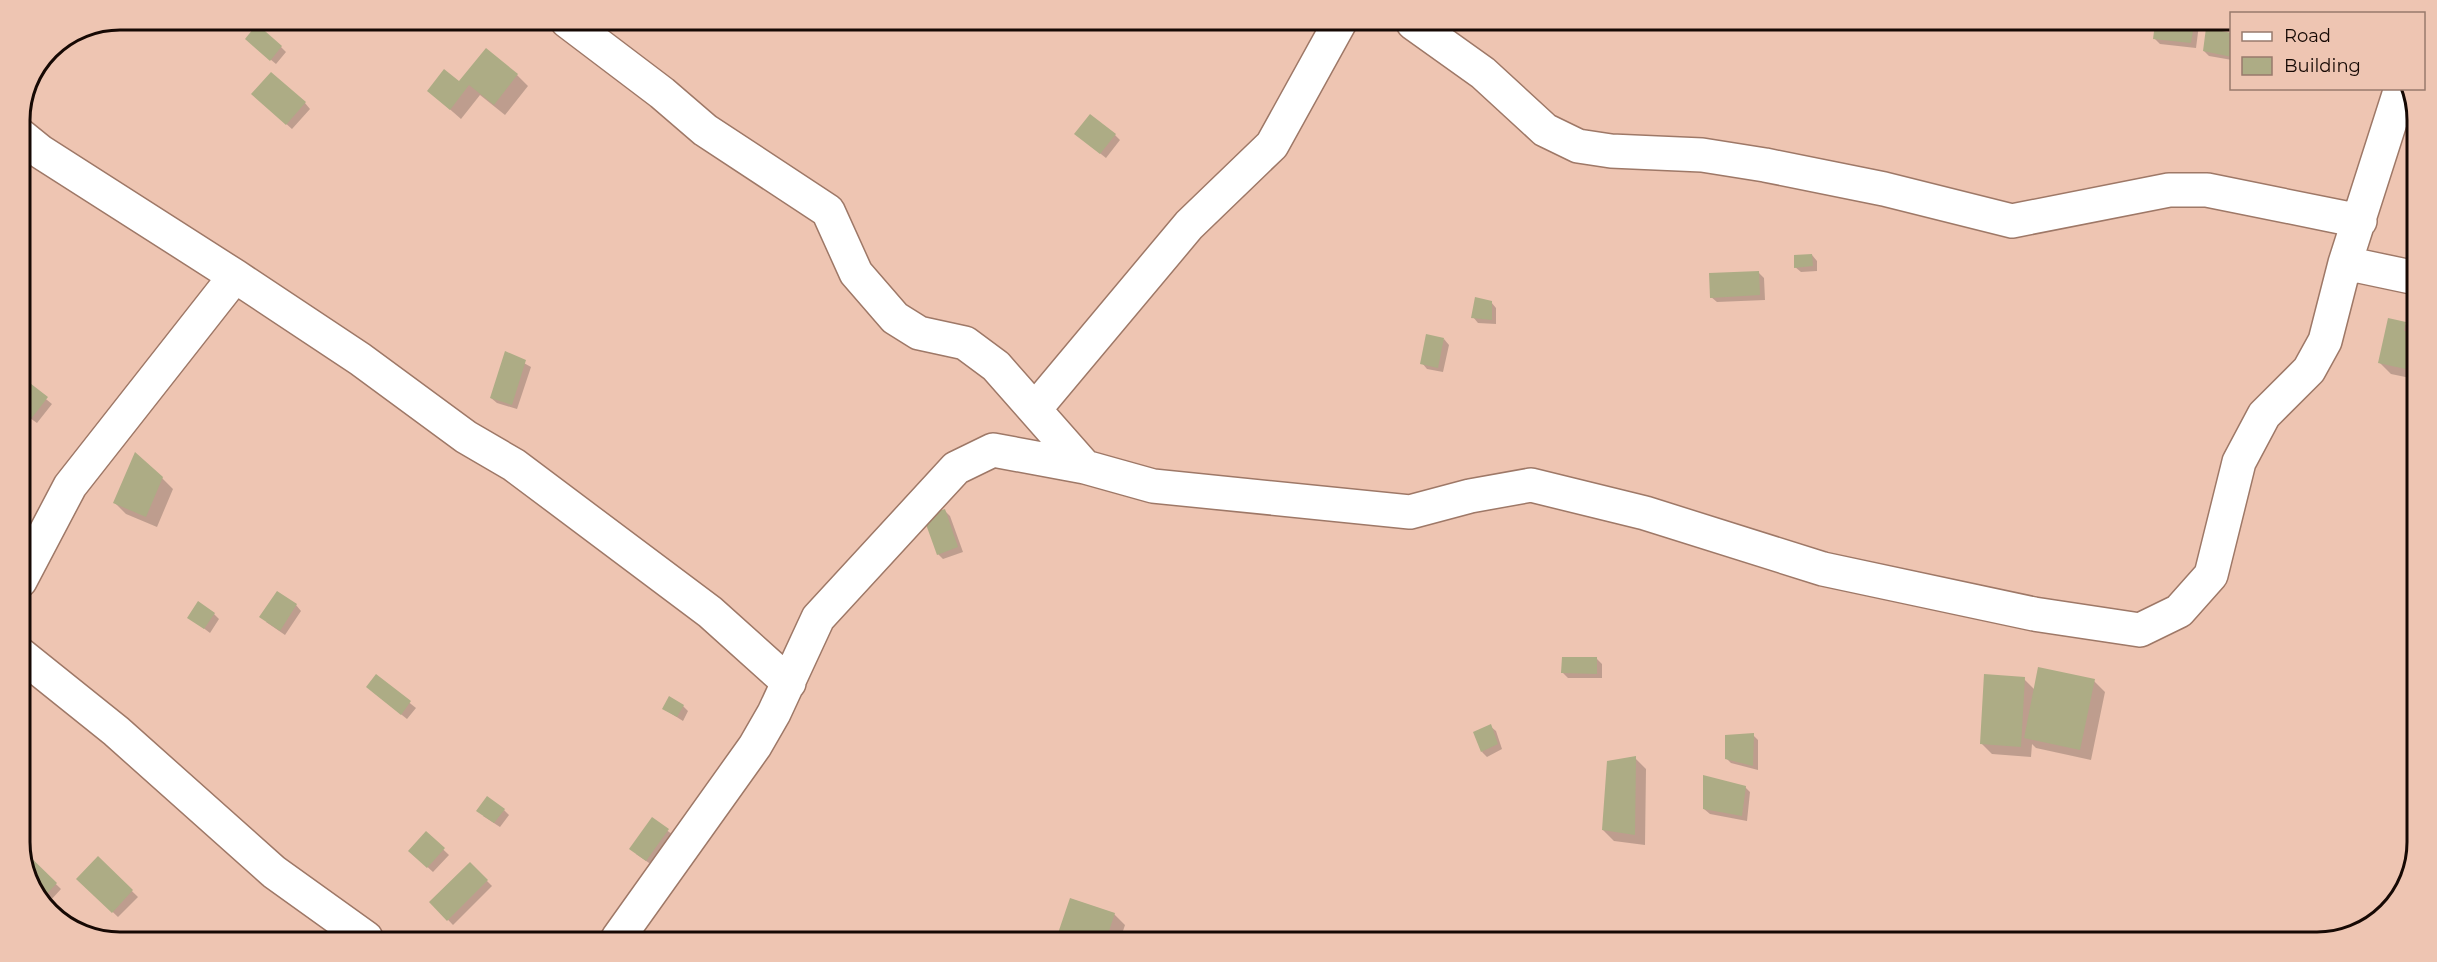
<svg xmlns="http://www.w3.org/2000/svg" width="2437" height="962" font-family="Montserrat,sans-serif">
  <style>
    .shadow { fill: #0003 }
    .building { fill: #adac85 }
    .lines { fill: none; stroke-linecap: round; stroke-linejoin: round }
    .street-casing { stroke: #9e7867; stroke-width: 36 }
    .street { stroke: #fff; stroke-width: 33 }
    .rim { fill: none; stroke: #160904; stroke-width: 3 }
  </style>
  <rect width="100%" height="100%" fill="#eec5b2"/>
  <path class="shadow" d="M 974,22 L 994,22 L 990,30 Z
    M 2156,24 L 2199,25 L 2196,48 L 2160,44 L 2155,39 Z
    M 72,34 L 56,53 L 49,49 Z
    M 2232,34 L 2232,60 L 2209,56 L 2204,51 Z
    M 252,44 L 281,47 L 286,52 L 276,64 Z
    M 517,75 L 528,86 L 505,115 L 480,95 L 461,119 L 429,91 Z
    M 258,99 L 305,103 L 310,109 L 292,129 Z
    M 1115,135 L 1120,140 L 1106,158 L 1082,139 Z
    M 1812,255 L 1817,261 L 1817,271 L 1801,272 L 1795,267 Z
    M 1758,272 L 1764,278 L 1765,300 L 1717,302 L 1711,297 Z
    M 1491,302 L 1496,308 L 1496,324 L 1478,323 L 1473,317 Z
    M 2405,324 L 2416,334 L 2415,379 L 2391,374 L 2380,363 Z
    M 1444,339 L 1449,345 L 1443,372 L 1427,369 L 1422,363 Z
    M 506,353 L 531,367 L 517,409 L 497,403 L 491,398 Z
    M 26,383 L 52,404 L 37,423 L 20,411 L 20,391 Z
    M 162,478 L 173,489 L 157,527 L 126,514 L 115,503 Z
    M 944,510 L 950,516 L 963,552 L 943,559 L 938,554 Z
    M 296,605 L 301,611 L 285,635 L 266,622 Z
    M 214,614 L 219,619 L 210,633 L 189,617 Z
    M 1597,659 L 1602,664 L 1602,678 L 1568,678 L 1563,673 Z
    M 376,676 L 416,708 L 407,719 L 373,692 Z
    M 2024,679 L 2035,690 L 2094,681 L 2105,692 L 2091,760 L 2036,748 L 2032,744 L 2031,757 L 1992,754 L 1981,743 Z
    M 683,706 L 688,711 L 683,721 L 664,709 Z
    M 1490,726 L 1496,731 L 1502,749 L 1487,757 L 1482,752 Z
    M 1753,735 L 1758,740 L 1758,770 L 1731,763 L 1726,758 Z
    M 1635,758 L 1646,769 L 1645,845 L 1614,841 L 1603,830 Z
    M 1745,787 L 1750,792 L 1747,821 L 1710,814 L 1704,809 Z
    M 20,792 L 25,797 L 20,802 Z
    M 504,810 L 509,815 L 500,827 L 483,816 Z
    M 652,819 L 673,835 L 652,865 L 636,854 Z
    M 426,833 L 449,855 L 433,872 L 410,851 Z
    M 20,849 L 61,889 L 50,901 L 34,886 Z
    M 98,858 L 138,897 L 118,917 L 78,879 Z
    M 470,864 L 492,886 L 453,925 L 431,902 Z
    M 1071,899 L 1114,914 L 1125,925 L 1120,940 L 1058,939 Z"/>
  <path class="building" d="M 257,24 L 282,46 L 270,61 L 245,39 Z
    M 2155,24 L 2194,25 L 2191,43 L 2153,39 Z
    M 2206,28 L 2232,33 L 2232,57 L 2203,51 Z
    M 486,48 L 518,74 L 494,105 L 469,85 L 450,110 L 427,91 L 444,69 L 459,81 Z
    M 271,72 L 306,102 L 286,125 L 251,94 Z
    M 1090,114 L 1116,134 L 1100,154 L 1074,134 Z
    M 1812,254 L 1813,266 L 1794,268 L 1794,255 Z
    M 1759,271 L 1760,295 L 1710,298 L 1709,273 Z
    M 1475,297 L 1492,301 L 1492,320 L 1471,318 Z
    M 2388,318 L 2406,322 L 2404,331 L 2416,334 L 2415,371 L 2378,363 Z
    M 1426,334 L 1444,338 L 1438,368 L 1420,364 Z
    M 505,351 L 526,360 L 512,405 L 490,398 Z
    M 26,380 L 48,397 L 31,419 L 20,411 L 20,389 Z
    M 135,452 L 163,477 L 146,517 L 113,503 Z
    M 945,509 L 958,547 L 937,555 L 923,516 Z
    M 277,591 L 297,604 L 280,631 L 259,617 Z
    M 198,601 L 215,613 L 204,629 L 187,618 Z
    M 1562,657 L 1597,657 L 1597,674 L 1561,673 Z
    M 2038,667 L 2095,679 L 2080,750 L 2024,738 Z
    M 376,674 L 411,701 L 401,715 L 366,687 Z
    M 1984,674 L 2025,677 L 2021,747 L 1980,744 Z
    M 669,696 L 684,705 L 677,717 L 662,709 Z
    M 1491,724 L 1498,744 L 1481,752 L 1473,732 Z
    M 1754,733 L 1753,766 L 1725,759 L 1725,735 Z
    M 1636,756 L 1635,835 L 1602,830 L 1607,761 Z
    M 1703,775 L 1746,786 L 1742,816 L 1703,809 Z
    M 487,796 L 505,809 L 494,823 L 476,811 Z
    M 652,817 L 669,829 L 646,861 L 629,849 Z
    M 426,831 L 445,848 L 427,868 L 408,851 Z
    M 20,847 L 57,883 L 44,897 L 35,889 Z
    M 98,856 L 133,890 L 112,913 L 76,879 Z
    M 470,862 L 488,880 L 447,921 L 429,902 Z
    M 1070,898 L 1115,913 L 1106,940 L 1056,939 Z"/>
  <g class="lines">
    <defs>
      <path id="street" d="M 567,21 L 662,93 L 705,130 L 828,211 L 856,273 L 895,318 L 919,333 L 965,343 L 996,366 L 1085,467
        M 1413,23 L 1483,73 L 1545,130 L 1578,146 L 1611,151 L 1702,155 L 1765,165 L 1884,189 L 2012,221 L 2169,190 L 2207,190 L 2360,221
        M 20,135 L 41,152 L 235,276 L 360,359 L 466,437 L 514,465 L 710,612 L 789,683
        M 2345,263 L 2416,278
        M 1035,409 L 1189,225 L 1272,145 L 1340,22
        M 20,581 L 70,486 L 235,276
        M 20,654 L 116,731 L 274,872 L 366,938
        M 618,938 L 755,746 L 774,713 L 818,618 L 956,468 L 993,450 L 1085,467 L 1153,486 L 1410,512 L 1470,496 L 1531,485 L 1645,513 L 1823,569 L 2034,614 L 2140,630 L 2179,611 L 2211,575 L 2239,462 L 2264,415 L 2309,370 L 2325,341 L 2345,263 L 2401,88"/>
    </defs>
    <use href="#street" class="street-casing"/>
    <use href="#street" class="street"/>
  </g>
  <path d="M0 0H2437V962H0ZM120 30H2317A90 90 0 0 1 2407 120V842A90 90 0 0 1 2317 932H120A90 90 0 0 1 30 842V120A90 90 0 0 1 120 30Z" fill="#eec5b2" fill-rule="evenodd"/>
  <path class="rim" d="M120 30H2317A90 90 0 0 1 2407 120V842A90 90 0 0 1 2317 932H120A90 90 0 0 1 30 842V120A90 90 0 0 1 120 30Z"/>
  <rect x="2230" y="12" width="195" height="78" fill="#eec5b2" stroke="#987a6c" stroke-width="1.5"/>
  <rect x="2242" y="32" width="30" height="9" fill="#ffffff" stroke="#987a6c" stroke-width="1.5"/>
  <text x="2284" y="42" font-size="18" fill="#160904">Road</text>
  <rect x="2242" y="57" width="30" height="18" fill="#adac85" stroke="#987a6c" stroke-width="1.5"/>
  <text x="2284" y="72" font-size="18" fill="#160904">Building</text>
</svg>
